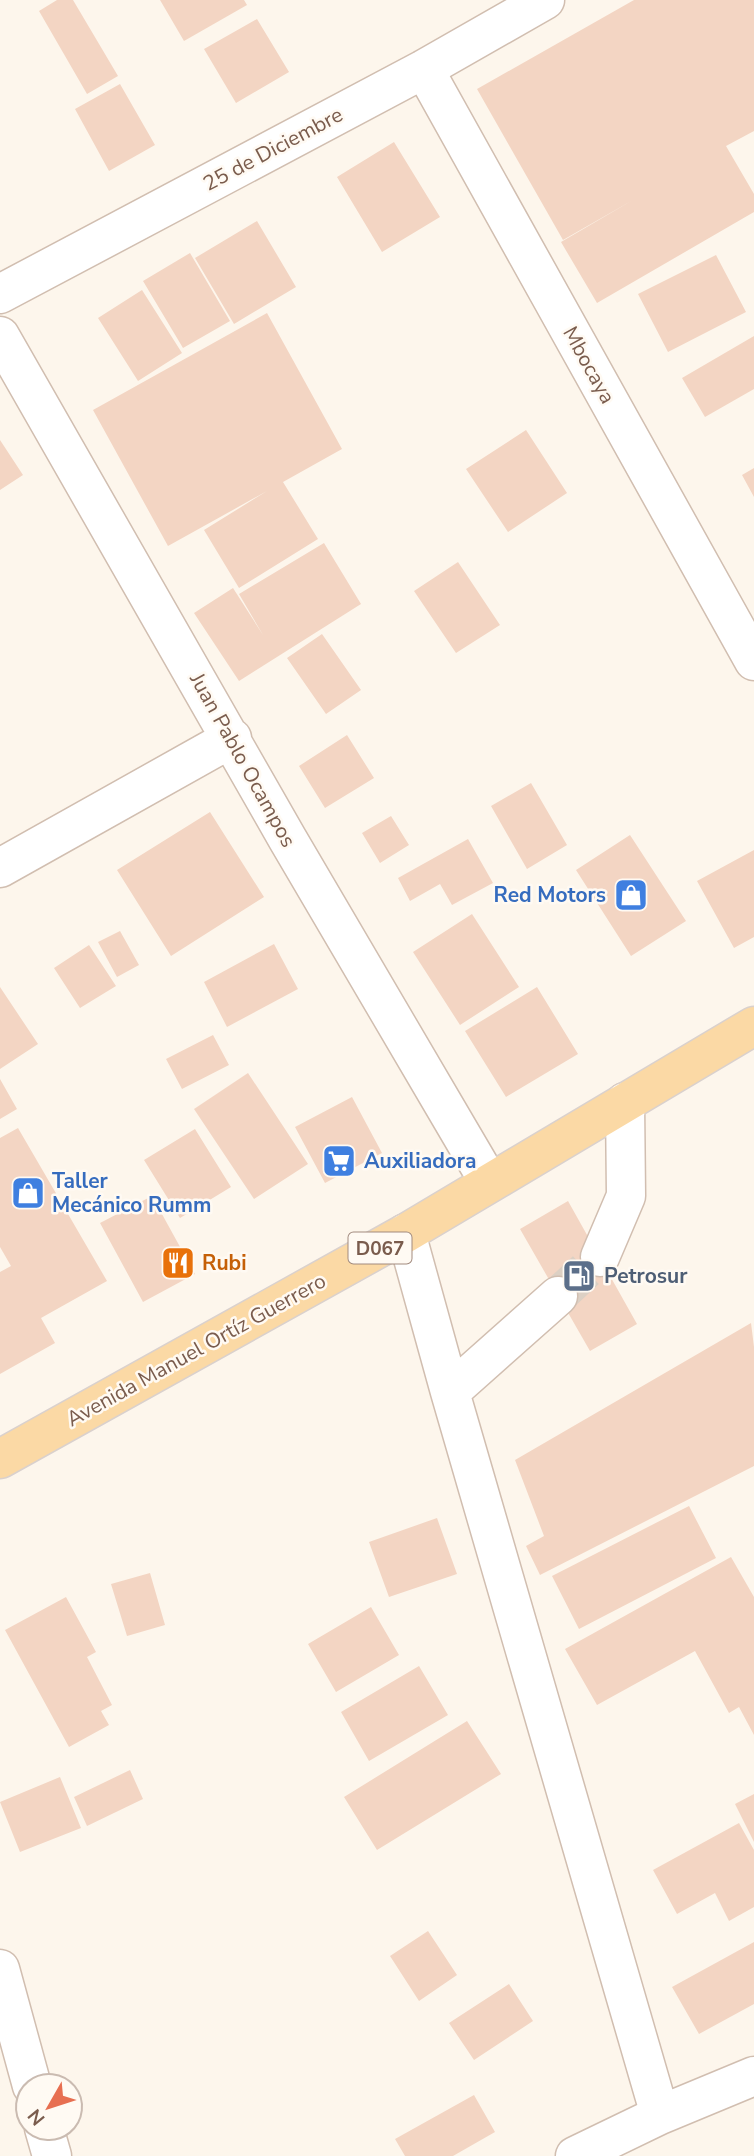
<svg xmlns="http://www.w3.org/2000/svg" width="754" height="2156" font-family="'Nunito Sans',sans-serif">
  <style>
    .building { fill: #f3d5c3 }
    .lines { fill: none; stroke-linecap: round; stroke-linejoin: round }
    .minor-tunnel { stroke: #dcd0c4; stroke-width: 38; stroke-dasharray: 38 19; stroke-linecap: butt }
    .minor-casing { stroke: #d1beb0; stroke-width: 41 }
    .major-casing { stroke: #dad1cd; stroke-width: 41 }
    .minor { stroke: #fff; stroke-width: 38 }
    .major { stroke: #fbd9a5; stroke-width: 38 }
    .labels { text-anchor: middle; stroke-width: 5; stroke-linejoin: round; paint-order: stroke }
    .shield { fill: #fffaf3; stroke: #a28b7f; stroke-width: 2 }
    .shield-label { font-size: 19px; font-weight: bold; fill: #7a5c4d }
    .street-label { font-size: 21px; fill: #7a5c4d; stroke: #fffaf3 }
    .shop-label { font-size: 21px; font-weight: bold; fill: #366cbe; stroke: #fffaf3; text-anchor: start }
    .food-label { font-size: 21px; font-weight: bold; fill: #c56008; stroke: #fffaf3; text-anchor: start }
    .service-label { font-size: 21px; font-weight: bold; fill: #4e5e75; stroke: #fffaf3; text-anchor: start }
  </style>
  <rect width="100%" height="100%" fill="#fdf6ec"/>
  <path class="building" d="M 57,0 L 73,0 L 118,76 L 87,94 L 39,11 Z
    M 160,0 L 244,0 L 247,5 L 184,41 Z
    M 634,0 L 754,0 L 754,131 L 726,146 L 754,194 L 754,212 L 597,303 L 561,242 L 633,200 L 563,240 L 477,89 Z
    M 257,19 L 289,72 L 236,103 L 204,49 Z
    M 120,84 L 155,145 L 109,171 L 75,109 Z
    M 394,142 L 440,217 L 382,252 L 337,177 Z
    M 257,221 L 296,287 L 234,324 L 195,258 Z
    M 190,253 L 230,321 L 183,348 L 143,281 Z
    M 716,255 L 746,312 L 668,352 L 638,294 Z
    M 142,290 L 182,353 L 138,381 L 98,318 Z
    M 267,313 L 342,449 L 283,482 L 318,539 L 239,588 L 204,530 L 267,491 L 168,546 L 93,410 Z
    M 754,336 L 754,389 L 705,417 L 682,378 Z
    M 526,430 L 567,493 L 508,532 L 466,469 Z
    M 0,440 L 23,475 L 0,490 Z
    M 754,468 L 754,497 L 742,475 Z
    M 324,543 L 361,604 L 239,681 L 194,613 L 233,588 L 263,635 L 239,594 Z
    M 458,562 L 500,625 L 456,653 L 414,591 Z
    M 322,634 L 361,690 L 326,714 L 287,658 Z
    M 347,735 L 374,778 L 325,808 L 299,766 Z
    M 531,783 L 567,845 L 527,869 L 491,806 Z
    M 210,812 L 264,897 L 171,956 L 117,870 Z
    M 391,816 L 409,845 L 380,863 L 362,833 Z
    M 630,835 L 686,921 L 631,956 L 576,870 Z
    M 468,839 L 493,883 L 452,905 L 440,884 L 410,901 L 398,878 Z
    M 754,850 L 754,937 L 734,948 L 697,881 Z
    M 472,914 L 519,987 L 460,1025 L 413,952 Z
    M 120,931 L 139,965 L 117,977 L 98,942 Z
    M 274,944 L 298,989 L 227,1027 L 204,982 Z
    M 89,945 L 116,986 L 80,1008 L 54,968 Z
    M 0,987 L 38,1044 L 0,1069 Z
    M 537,987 L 578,1054 L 506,1097 L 465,1031 Z
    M 213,1035 L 229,1065 L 182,1089 L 166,1059 Z
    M 248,1073 L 308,1164 L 254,1199 L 194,1109 Z
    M 0,1079 L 17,1109 L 0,1119 Z
    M 352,1097 L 382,1153 L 325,1183 L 295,1127 Z
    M 18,1128 L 107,1281 L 41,1318 L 55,1343 L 0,1374 L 0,1272 L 11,1266 L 0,1247 L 0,1138 Z
    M 195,1129 L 231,1187 L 180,1218 L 144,1160 Z
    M 152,1196 L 195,1274 L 143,1302 L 100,1223 Z
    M 568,1201 L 637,1324 L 590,1351 L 520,1229 Z
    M 751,1323 L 754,1347 L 754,1466 L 540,1575 L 526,1546 L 544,1536 L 515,1460 Z
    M 689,1506 L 716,1558 L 579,1629 L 552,1576 Z
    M 437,1518 L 457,1574 L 389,1597 L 369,1542 Z
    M 731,1557 L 754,1597 L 754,1735 L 739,1707 L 729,1713 L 695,1651 L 597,1705 L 565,1649 Z
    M 150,1573 L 165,1625 L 127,1636 L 111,1584 Z
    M 66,1597 L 96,1652 L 87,1657 L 112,1705 L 101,1711 L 109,1725 L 69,1747 L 5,1630 Z
    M 371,1607 L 399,1655 L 336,1692 L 308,1644 Z
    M 419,1666 L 448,1715 L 369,1761 L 341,1712 Z
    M 467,1721 L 501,1774 L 377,1850 L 344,1797 Z
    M 130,1770 L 143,1799 L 87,1826 L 74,1797 Z
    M 60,1777 L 81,1828 L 20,1852 L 0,1802 Z
    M 754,1794 L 754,1842 L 735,1804 Z
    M 739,1823 L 754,1850 L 754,1907 L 729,1921 L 715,1893 L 677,1914 L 653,1870 Z
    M 428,1931 L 457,1975 L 419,2001 L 390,1956 Z
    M 754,1942 L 754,2004 L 699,2034 L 672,1987 Z
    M 509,1984 L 533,2021 L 474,2060 L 449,2023 Z
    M 474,2095 L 495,2132 L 453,2156 L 405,2156 L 395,2139 Z"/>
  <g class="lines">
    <path class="minor-tunnel" d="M 558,1296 L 600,1257"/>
    <defs>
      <path id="minor" d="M 424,69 L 754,661
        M 0,294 L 424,69 L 545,0
        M 0,336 L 287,838 L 489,1182
        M 0,868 L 232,738
        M 406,1233 L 450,1392 L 660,2115
        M 600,1257 L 626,1196 L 625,1102
        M 450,1392 L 558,1296
        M 0,1969 L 32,2086
        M 44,2128 L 52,2156
        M 575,2156 L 660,2115 L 754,2076"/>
      <path id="major" d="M 0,1459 L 406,1233 L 754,1026"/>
    </defs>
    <use href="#minor" class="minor-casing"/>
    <use href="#major" class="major-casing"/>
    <use href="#minor" class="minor"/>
    <use href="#major" class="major"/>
  </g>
  <defs>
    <symbol id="shop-square" viewBox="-11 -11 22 22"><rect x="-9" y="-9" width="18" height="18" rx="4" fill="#3f7fe0" stroke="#fffaf3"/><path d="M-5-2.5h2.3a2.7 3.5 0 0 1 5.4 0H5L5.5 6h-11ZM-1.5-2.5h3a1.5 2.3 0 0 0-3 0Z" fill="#fff"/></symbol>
    <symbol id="supermarket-square" viewBox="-11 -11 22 22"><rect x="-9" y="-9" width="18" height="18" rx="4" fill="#3f7fe0" stroke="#fffaf3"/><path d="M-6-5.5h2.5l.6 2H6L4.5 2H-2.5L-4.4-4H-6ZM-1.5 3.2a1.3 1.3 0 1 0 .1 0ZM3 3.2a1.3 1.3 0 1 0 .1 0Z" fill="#fff"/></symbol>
    <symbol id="restaurant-square" viewBox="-11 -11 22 22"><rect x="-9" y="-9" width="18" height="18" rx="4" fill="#e8710a" stroke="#fffaf3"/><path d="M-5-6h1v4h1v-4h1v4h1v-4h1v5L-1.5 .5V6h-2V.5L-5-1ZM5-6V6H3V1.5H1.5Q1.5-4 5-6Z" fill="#fff"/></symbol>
    <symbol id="fuel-square" viewBox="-11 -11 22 22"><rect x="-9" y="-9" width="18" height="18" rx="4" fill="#5c6f8a" stroke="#fffaf3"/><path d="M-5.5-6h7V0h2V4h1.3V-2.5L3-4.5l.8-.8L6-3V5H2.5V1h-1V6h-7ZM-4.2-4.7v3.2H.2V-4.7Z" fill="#fff"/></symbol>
  </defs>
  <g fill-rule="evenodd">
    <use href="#shop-square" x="612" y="876" width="38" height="38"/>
    <use href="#supermarket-square" x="320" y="1142" width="38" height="38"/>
    <use href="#shop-square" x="9" y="1174" width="38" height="38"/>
    <use href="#restaurant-square" x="159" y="1244" width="38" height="38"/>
    <use href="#fuel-square" x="560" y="1257" width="38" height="38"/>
  </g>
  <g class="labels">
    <rect class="shield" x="348.5" y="1232.5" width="63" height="31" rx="5"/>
    <g class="shield-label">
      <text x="380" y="1255">D067</text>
    </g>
    <g class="street-label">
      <text transform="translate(273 149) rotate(-28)" y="7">25 de Diciembre</text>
      <text transform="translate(589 365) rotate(61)" y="7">Mbocaya</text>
      <text transform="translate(243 760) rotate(61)" y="7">Juan Pablo Ocampos</text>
      <text transform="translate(196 1350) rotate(-29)" y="7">Avenida Manuel Ortíz Guerrero</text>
    </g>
    <g class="shop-label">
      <text x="606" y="902" text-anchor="end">Red Motors</text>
      <text x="364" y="1168">Auxiliadora</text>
      <text x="52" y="1188">Taller<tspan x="52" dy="24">Mecánico Rumm</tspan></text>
    </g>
    <g class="food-label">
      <text x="202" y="1270">Rubi</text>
    </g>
    <g class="service-label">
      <text x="604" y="1283">Petrosur</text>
    </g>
  </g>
  <g transform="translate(49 2107) rotate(231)"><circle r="33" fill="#fffaf3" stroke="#cabbb1" stroke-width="2"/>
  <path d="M0-5L12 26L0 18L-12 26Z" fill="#e76f51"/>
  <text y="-10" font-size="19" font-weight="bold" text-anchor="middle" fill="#7a5c4d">N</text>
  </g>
</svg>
